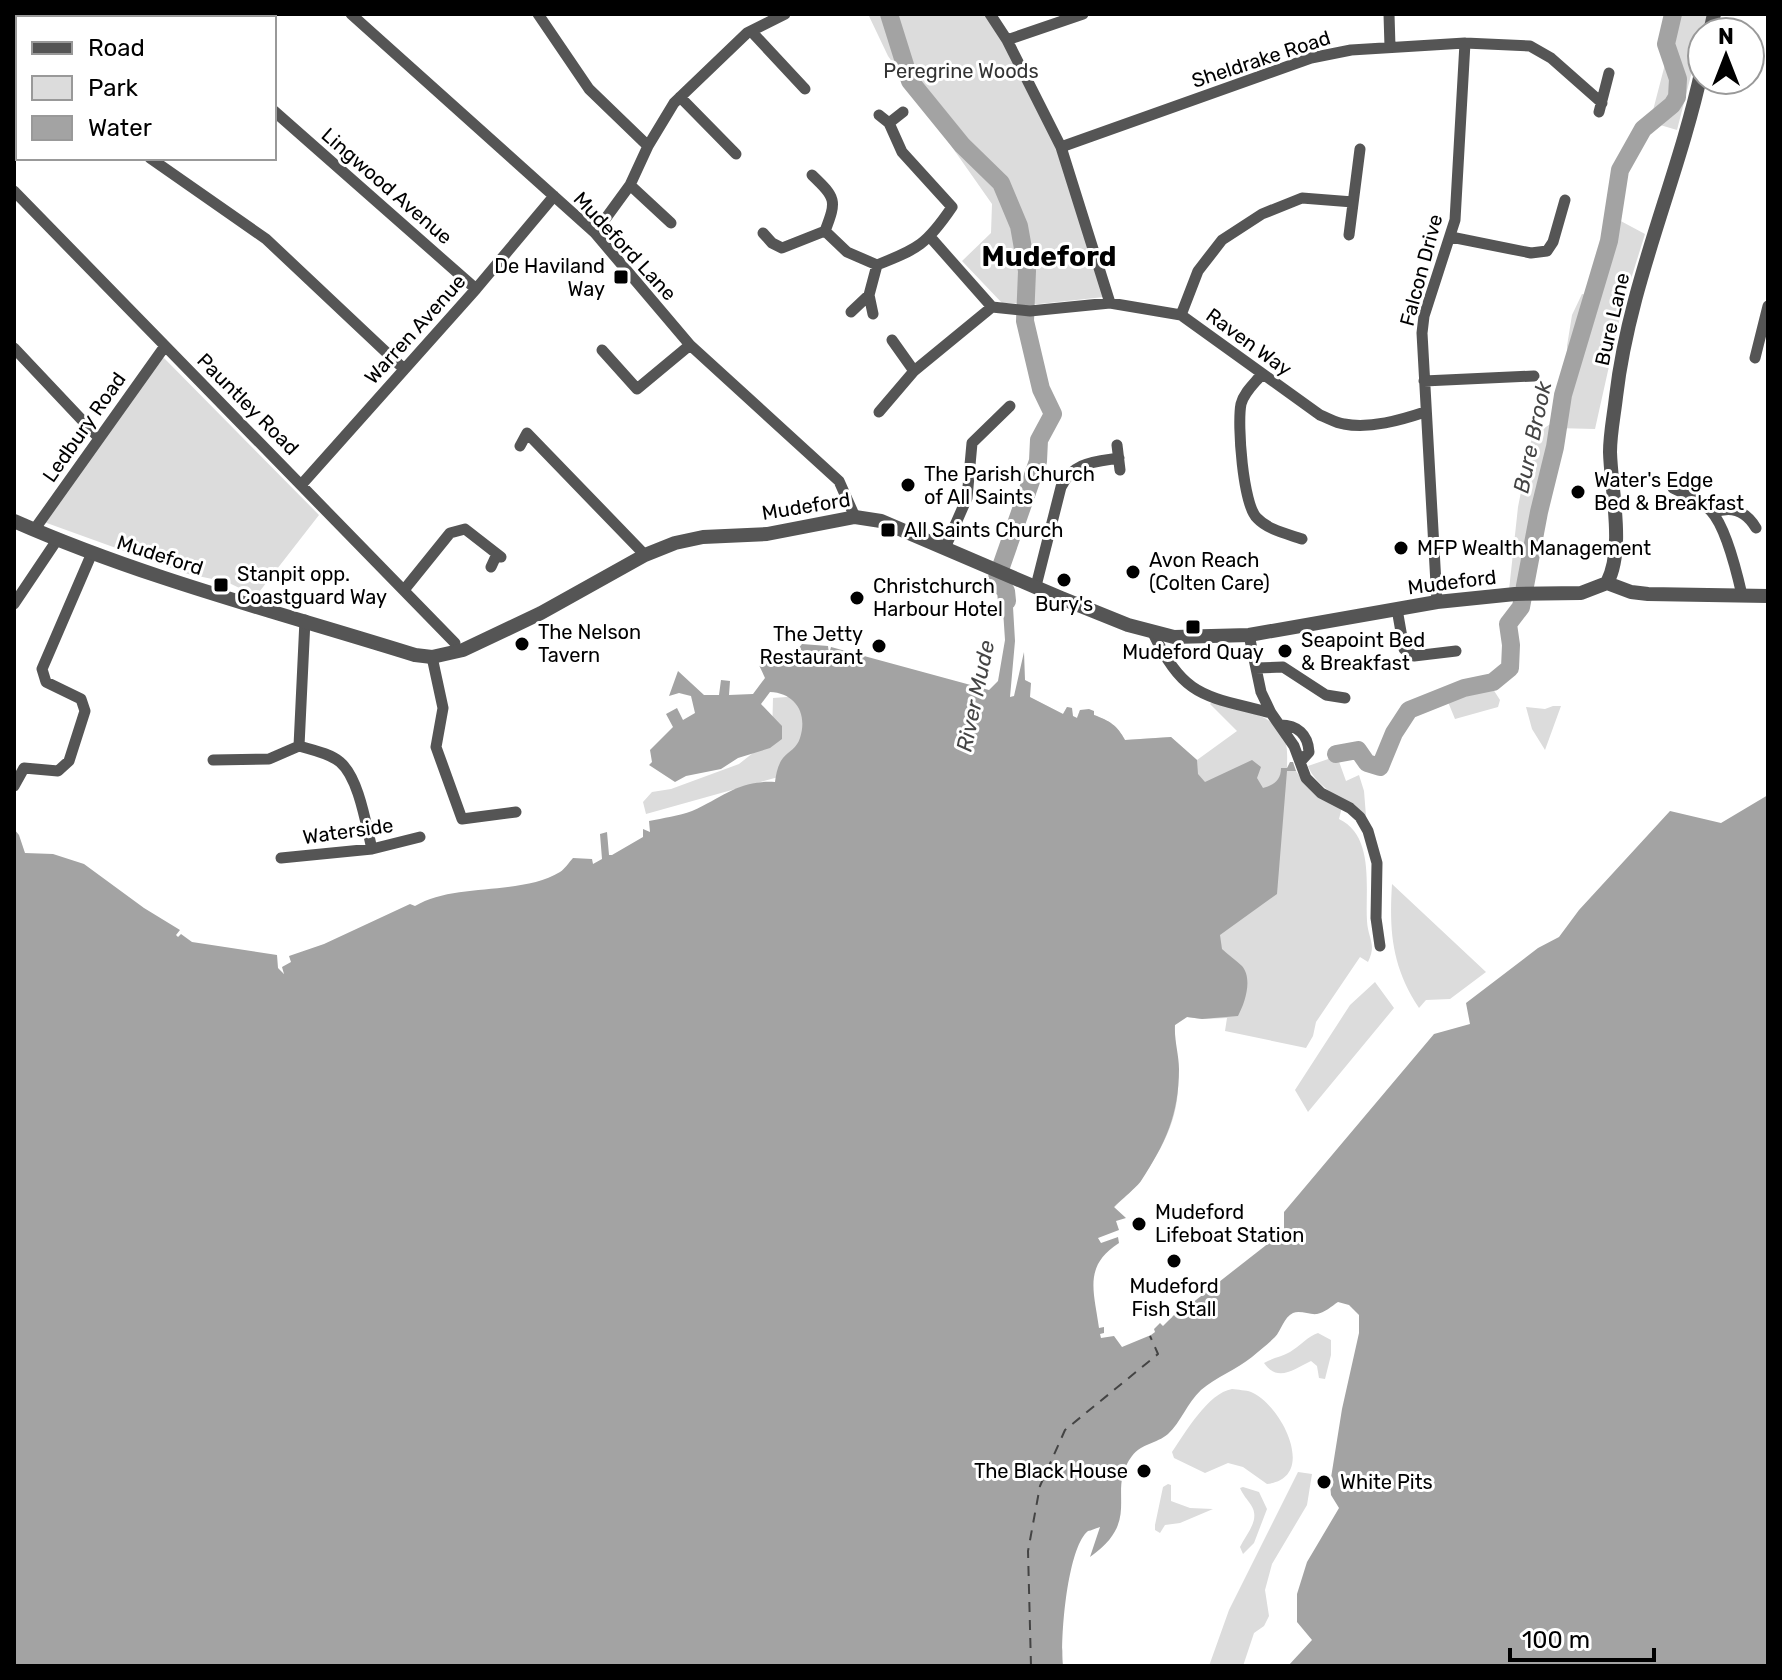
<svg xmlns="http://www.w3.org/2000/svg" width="1782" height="1680" font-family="Rubik,sans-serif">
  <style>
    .green { fill: #dcdcdc }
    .water { fill: #a3a3a3 }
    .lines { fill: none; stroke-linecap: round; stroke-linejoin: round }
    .river { stroke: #a3a3a3; stroke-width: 18 }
    .ferry { stroke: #444; stroke-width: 2; stroke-dasharray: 10 8; stroke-linecap: butt }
    .minor { stroke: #555; stroke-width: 11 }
    .tertiary { stroke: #555; stroke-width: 14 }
    .poi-dot { fill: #000; stroke: #fff; stroke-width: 3 }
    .labels { text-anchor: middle; stroke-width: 6; stroke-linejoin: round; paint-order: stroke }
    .street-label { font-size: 20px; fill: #000; stroke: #fff }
    .park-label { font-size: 20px; fill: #333; stroke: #fff }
    .poi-label { font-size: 20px; fill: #000; stroke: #fff; text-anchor: start }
    .water-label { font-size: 22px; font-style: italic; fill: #444; stroke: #fff }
    .district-label { font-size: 28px; font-weight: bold; fill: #000; stroke: #fff }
  </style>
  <rect width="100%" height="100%" fill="#fff"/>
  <path class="green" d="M 868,14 L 985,14 L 1003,41 L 1058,149 L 1104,297 L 1039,304 L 1002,303 L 962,261 L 991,233 L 992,204 L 888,56 Z
    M 1678,14 L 1709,14 L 1702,32 L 1677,130 L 1650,122 Z
    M 1617,219 L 1645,234 L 1622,308 L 1595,429 L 1555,428 L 1522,587 L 1509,590 L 1518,507 L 1532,436 L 1555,421 L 1568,359 L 1567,346 L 1572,315 L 1582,294 L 1587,295 L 1610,221 Z
    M 164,358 L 319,515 L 256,596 L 227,582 L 188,574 L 44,522 L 159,360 Z
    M 1491,686 L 1500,700 L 1498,707 L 1455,719 L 1448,702 Z
    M 800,696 L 810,724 L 782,776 L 646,814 L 643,802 L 652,792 L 671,789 L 739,764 L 772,738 L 773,698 Z
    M 1029,697 L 1063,714 L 1067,707 L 1072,708 L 1072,716 L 1077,718 L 1080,710 L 1094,711 L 1094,715 C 1109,721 1117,725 1125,740 L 1171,737 L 1197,760 L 1237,731 L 1210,704 L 1212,702 C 1237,708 1276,713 1285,741 C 1288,749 1287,760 1287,768 L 1296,771 L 1305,784 L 1342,807 L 1339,819 C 1375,836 1365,889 1367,921 C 1368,939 1377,944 1368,962 L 1360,957 L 1316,1022 L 1313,1036 L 1306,1048 L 1225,1031 L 1227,1018 L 1202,1019 L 1187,1017 L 1175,1025 C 1174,1046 1179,1067 1178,1088 C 1177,1123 1159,1154 1140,1181 C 1137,1186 1120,1201 1114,1208 Z
    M 1553,706 L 1561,706 L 1545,750 L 1532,729 L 1526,707 L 1545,709 Z
    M 1337,756 L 1346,781 L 1359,775 L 1364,791 L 1366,816 C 1348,802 1316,788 1308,766 Z
    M 1392,884 L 1486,972 L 1450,999 L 1426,1000 L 1419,1008 C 1392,967 1389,932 1392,884 Z
    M 1375,982 L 1394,1008 L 1308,1112 L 1295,1090 L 1350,1005 Z
    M 1318,1333 L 1331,1340 L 1331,1355 L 1325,1379 L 1319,1378 L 1317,1366 L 1311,1361 C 1294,1369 1278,1383 1264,1363 C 1272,1358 1281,1357 1290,1352 C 1300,1346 1308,1336 1318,1333 Z
    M 1232,1389 C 1238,1390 1246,1390 1251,1392 C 1281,1404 1319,1478 1267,1484 L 1243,1467 L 1228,1463 L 1205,1473 L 1174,1458 L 1172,1452 C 1185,1433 1208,1393 1232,1389 Z
    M 1298,1472 L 1312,1474 L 1307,1505 L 1272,1564 L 1265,1590 L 1269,1616 L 1264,1626 L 1254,1633 L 1243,1666 L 1209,1666 L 1229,1610 Z
    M 1168,1484 L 1171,1485 L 1171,1501 L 1190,1508 L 1213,1509 L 1180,1523 L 1165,1525 L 1160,1533 L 1155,1530 L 1155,1525 L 1163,1487 Z
    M 1243,1487 L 1259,1492 L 1267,1509 L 1254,1543 L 1243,1554 L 1240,1547 C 1246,1534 1261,1520 1251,1505 C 1247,1499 1243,1495 1240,1488 Z"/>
  <path class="water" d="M 989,578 L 1012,590 L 1015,641 L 1010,697 L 1014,696 L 1024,652 L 1025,680 L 1031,683 L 1030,697 L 1063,714 L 1067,707 L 1072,708 L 1073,716 L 1077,718 L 1080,710 L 1089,709 L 1094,711 L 1094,715 C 1110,721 1117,725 1125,740 L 1171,737 L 1197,760 L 1198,774 L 1205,782 L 1252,760 L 1261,767 L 1257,778 L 1263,788 C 1274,785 1281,780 1281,768 L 1287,768 L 1290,762 L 1293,762 L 1296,771 L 1287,771 L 1277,894 L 1220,935 L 1222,949 C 1228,955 1236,960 1242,966 C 1253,979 1245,1003 1238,1016 L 1202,1019 L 1187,1017 L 1175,1025 C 1174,1040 1179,1055 1179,1069 C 1179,1115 1165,1144 1141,1181 C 1138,1186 1120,1201 1114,1207 L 1126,1218 L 1116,1221 L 1119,1230 L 1098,1238 L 1101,1243 L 1118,1237 L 1119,1243 C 1083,1266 1094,1291 1099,1328 L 1104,1327 L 1104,1333 L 1100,1334 L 1101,1338 L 1114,1336 L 1122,1347 L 1151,1335 L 1155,1332 L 1154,1329 L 1160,1323 L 1163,1326 L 1179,1310 L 1182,1311 L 1284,1231 L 1284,1212 L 1434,1034 L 1470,1024 L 1466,1003 L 1538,948 L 1559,937 L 1579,910 L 1670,811 L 1721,823 L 1768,795 L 1768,1666 L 1288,1666 L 1312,1640 L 1297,1622 L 1297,1594 L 1307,1562 L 1339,1508 L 1331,1495 L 1330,1484 L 1342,1409 L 1359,1333 L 1359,1315 L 1349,1305 L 1338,1302 C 1332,1306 1324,1313 1317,1314 C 1310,1315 1300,1310 1293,1313 C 1284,1317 1281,1331 1275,1337 C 1268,1344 1259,1351 1252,1357 C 1236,1370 1216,1377 1201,1390 C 1187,1403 1181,1422 1168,1434 C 1156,1444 1142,1443 1132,1456 C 1105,1492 1144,1519 1090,1557 L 1100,1527 C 1099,1527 1090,1531 1088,1531 C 1067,1548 1060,1640 1063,1666 L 14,1666 L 14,829 L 19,835 L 25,853 L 53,854 L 84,864 L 144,908 L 180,930 L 176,935 L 178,937 L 181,934 L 192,942 L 277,955 L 278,968 L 284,974 L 282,967 L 291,962 L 289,956 L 324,944 L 410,904 L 415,906 C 454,882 521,896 560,872 C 565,869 569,862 573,858 L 592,859 L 593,864 L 602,859 L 600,834 L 607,832 L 609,855 L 612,855 L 643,837 L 643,829 L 650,832 L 649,821 C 663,818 679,816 692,811 C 724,797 738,780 775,782 C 776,774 778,764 783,758 C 789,751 797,748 800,738 C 808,713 795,693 770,692 L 761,704 L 782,726 L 782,739 L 770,748 L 738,758 L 721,769 L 686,776 L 675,782 L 649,765 L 652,762 L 650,750 L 673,727 L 666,714 L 677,708 L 683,720 L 695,713 L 691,696 L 679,693 L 669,696 L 678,671 L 704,695 L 719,695 L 721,680 L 730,681 L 729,695 L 753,694 L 765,678 L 759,665 L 768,661 L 775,652 L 798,653 L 797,650 L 802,644 L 828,646 L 829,654 L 831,647 L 989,690 L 998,681 L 1005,640 L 1002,595 Z"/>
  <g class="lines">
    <path class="river" d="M 889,14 L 910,81 L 962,145 L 1001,183 L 1019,226 L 1027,271 L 1025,321 L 1041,389 L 1053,414 L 1039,440 L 1038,461 L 996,581 L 1006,591 L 1007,601
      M 1336,754 L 1358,750 L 1367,763 L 1380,767 L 1394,733 L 1409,710 L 1464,688 L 1493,682 L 1510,668 L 1511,645 L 1508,624 L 1521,607 L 1539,512 L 1555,447 L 1563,395 L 1609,241 L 1620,170 L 1643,129 L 1672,105 L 1677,97 L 1678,79 L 1666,44 L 1673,14"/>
    <path class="ferry" d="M 1031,1666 L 1028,1551 L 1040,1486 L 1065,1430 L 1158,1354 L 1150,1336"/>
    <path class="minor" d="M 161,14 L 166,18
      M 351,14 L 595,233 L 690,345 L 839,481 L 855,517
      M 538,14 L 589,89 L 648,146
      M 990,14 L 1007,40 L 1061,147 L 1110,303
      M 1389,14 L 1390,47
      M 751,31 L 805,89
      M 1007,40 L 1083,14
      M 14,58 L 18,63
      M 680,97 L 736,154
      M 274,111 L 476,289
      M 1599,112 L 1609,73
      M 889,123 L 903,112
      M 1061,147 L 1311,58 L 1351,50 L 1465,43 L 1530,46 L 1551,58 L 1602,103
      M 150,158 L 266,239 L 404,369
      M 812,175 C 836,198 837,200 825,231
      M 630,185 L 671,223
      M 14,191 L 455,643
      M 595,233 L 630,185 L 648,146 L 674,103 L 747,33 L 785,14
      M 763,233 L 772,243 L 782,248 L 825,231 L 847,252 L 877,265 C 918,249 927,244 952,207 L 902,152 L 889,123 L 879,115
      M 1349,235 L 1360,149
      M 1451,237 L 1531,253 L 1547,251 L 1553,242 L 1565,200
      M 931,238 L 992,307 L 1030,311 L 1110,303 L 1181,315 L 1320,415 C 1328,418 1336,423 1344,424 C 1370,429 1401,420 1425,412
      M 869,295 L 873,314
      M 851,312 L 869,295 L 877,265
      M 1181,315 L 1198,271 L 1222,240 L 1262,214 L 1302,198 L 1353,202
      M 892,340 L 914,371
      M 14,348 L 98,437
      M 602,350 L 637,389 L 690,345
      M 1755,358 L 1768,306
      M 1262,374 C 1255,383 1244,392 1241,404 C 1237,424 1243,505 1257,518 C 1268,530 1288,534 1302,539
      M 1424,381 L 1534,376
      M 879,412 L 914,371 L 992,307
      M 1117,445 L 1120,470
      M 520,446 L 527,433 L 645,555
      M 302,484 L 476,289 L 554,196
      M 1673,488 C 1687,495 1701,500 1711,511 C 1726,527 1737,573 1742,595
      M 1713,513 C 1731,505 1746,511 1756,528
      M 34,530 L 165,346
      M 945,548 L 967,498 L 972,443 L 1010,406
      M 491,567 L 497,554
      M 1036,586 L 1061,487 C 1073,462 1093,462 1119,458
      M 404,590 L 450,533 L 465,529 L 501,557
      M 1437,602 L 1422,333 L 1424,316 L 1455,220 L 1465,43
      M 14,604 L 57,540
      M 1397,609 L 1404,649 L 1414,656 L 1456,651
      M 305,620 L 299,746 C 312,750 329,753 340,762 C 359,778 366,825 372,849
      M 1152,631 C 1185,699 1203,695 1271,713
      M 1249,635 L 1261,692 L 1271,713 L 1294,746 L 1306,778 L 1321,793 L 1350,808 L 1360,817 L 1368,831 L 1377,863 L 1376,918 L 1380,946
      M 432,657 L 443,708 L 436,747 L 462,819 L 516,812
      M 1256,668 L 1283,667 L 1326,695 L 1345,698
      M 1280,725 C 1297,725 1308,734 1309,752 L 1301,761
      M 213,760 L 269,759 L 299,746
      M 14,786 L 24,768 L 58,771 L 69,761 L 85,711 L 81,699 L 46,682 L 42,669 L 92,553
      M 281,858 L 372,849 L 420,837"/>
    <path class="tertiary" d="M 1710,32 L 1714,14
      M 14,521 C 143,578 281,613 415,655 L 432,657 L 463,650 L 541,613 L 645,555 L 675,543 L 703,537 L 767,534 L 855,517 L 881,521 L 1061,598 L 1128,625 L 1174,637 L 1249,635 L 1437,602 L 1515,594 L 1581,593 L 1607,583
      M 1607,583 C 1625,549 1611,490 1610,452 C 1610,434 1614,415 1616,397 C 1629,284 1678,180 1702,69
      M 1607,583 L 1631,592 L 1648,594 L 1768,596"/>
  </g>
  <g class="poi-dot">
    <rect x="613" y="269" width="16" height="16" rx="4"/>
    <circle cx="908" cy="485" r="8"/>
    <circle cx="1578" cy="492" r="8"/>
    <rect x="880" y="522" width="16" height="16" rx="4"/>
    <circle cx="1401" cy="548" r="8"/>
    <circle cx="1133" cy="572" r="8"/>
    <circle cx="1064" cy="580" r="8"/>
    <rect x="213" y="577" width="16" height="16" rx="4"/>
    <circle cx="857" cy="598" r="8"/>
    <rect x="1185" y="619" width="16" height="16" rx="4"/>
    <circle cx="522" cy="644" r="8"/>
    <circle cx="879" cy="646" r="8"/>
    <circle cx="1285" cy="651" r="8"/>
    <circle cx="1139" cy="1224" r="8"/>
    <circle cx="1174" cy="1261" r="8"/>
    <circle cx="1144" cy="1471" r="8"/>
    <circle cx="1324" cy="1482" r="8"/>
  </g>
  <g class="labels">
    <g class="street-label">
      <text transform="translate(1261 59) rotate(-18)" y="7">Sheldrake Road</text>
      <text transform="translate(387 186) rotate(41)" y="7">Lingwood Avenue</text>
      <text transform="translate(625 246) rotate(47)" y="7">Mudeford Lane</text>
      <text transform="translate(1421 270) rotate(-75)" y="7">Falcon Drive</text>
      <text transform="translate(1612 319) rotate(-77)" y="7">Bure Lane</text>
      <text transform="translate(415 329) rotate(-48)" y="7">Warren Avenue</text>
      <text transform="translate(1249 342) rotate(36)" y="7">Raven Way</text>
      <text transform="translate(248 404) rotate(45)" y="7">Pauntley Road</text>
      <text transform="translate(84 427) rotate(-55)" y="7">Ledbury Road</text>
      <text transform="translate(806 506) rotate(-9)" y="7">Mudeford</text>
      <text transform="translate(160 555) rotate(18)" y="7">Mudeford</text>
      <text transform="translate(1452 582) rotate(-7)" y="7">Mudeford</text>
      <text transform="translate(348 831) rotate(-8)" y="7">Waterside</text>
    </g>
    <g class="park-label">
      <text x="961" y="78">Peregrine Woods</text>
    </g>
    <g class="poi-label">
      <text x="605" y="273" text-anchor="end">De Haviland<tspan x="605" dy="23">Way</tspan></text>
      <text x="924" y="481">The Parish Church<tspan x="924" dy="23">of All Saints</tspan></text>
      <text x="1594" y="487">Water's Edge<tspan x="1594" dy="23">Bed &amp; Breakfast</tspan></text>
      <text x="904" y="537">All Saints Church</text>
      <text x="1417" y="555">MFP Wealth Management</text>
      <text x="1149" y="567">Avon Reach<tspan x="1149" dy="23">(Colten Care)</tspan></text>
      <text x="237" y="581">Stanpit opp.<tspan x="237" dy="23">Coastguard Way</tspan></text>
      <text x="873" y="593">Christchurch<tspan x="873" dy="23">Harbour Hotel</tspan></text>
      <text x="1064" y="611" text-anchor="middle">Bury's</text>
      <text x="538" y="639">The Nelson<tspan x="538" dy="23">Tavern</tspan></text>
      <text x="863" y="641" text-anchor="end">The Jetty<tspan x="863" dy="23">Restaurant</tspan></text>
      <text x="1301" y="647">Seapoint Bed<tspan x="1301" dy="23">&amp; Breakfast</tspan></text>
      <text x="1193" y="659" text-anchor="middle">Mudeford Quay</text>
      <text x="1155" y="1219">Mudeford<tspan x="1155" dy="23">Lifeboat Station</tspan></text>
      <text x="1174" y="1293" text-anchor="middle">Mudeford<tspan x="1174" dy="23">Fish Stall</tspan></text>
      <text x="1128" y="1478" text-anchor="end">The Black House</text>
      <text x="1340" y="1489">White Pits</text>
    </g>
    <g class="water-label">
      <text transform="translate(1532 437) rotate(-78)" y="8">Bure Brook</text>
      <text transform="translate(975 696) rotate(-78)" y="8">River Mude</text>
    </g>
    <g class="district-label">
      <text x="1049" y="266">Mudeford</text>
    </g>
  </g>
  <rect width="1782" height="1680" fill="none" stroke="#000000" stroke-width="32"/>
  <rect x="16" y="16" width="260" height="144" fill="#ffffff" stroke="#999999" stroke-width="2"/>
  <rect x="32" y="42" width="40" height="12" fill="#555555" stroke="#999999" stroke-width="2"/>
  <text x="88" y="56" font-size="24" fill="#000000">Road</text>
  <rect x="32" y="76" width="40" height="24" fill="#dcdcdc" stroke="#999999" stroke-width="2"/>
  <text x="88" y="96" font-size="24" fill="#000000">Park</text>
  <rect x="32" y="116" width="40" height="24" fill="#a3a3a3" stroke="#999999" stroke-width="2"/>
  <text x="88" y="136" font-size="24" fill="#000000">Water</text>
  <g transform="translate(1726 56)"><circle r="38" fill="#ffffff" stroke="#999999" stroke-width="2"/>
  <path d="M0-6L14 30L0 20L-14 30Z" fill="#000000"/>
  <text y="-12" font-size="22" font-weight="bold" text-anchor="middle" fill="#000000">N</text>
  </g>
  <path d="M1510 1648v12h144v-12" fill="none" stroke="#000000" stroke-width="4"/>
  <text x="1522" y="1648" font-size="24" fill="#000000" stroke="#ffffff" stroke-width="6" paint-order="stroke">100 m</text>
</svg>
